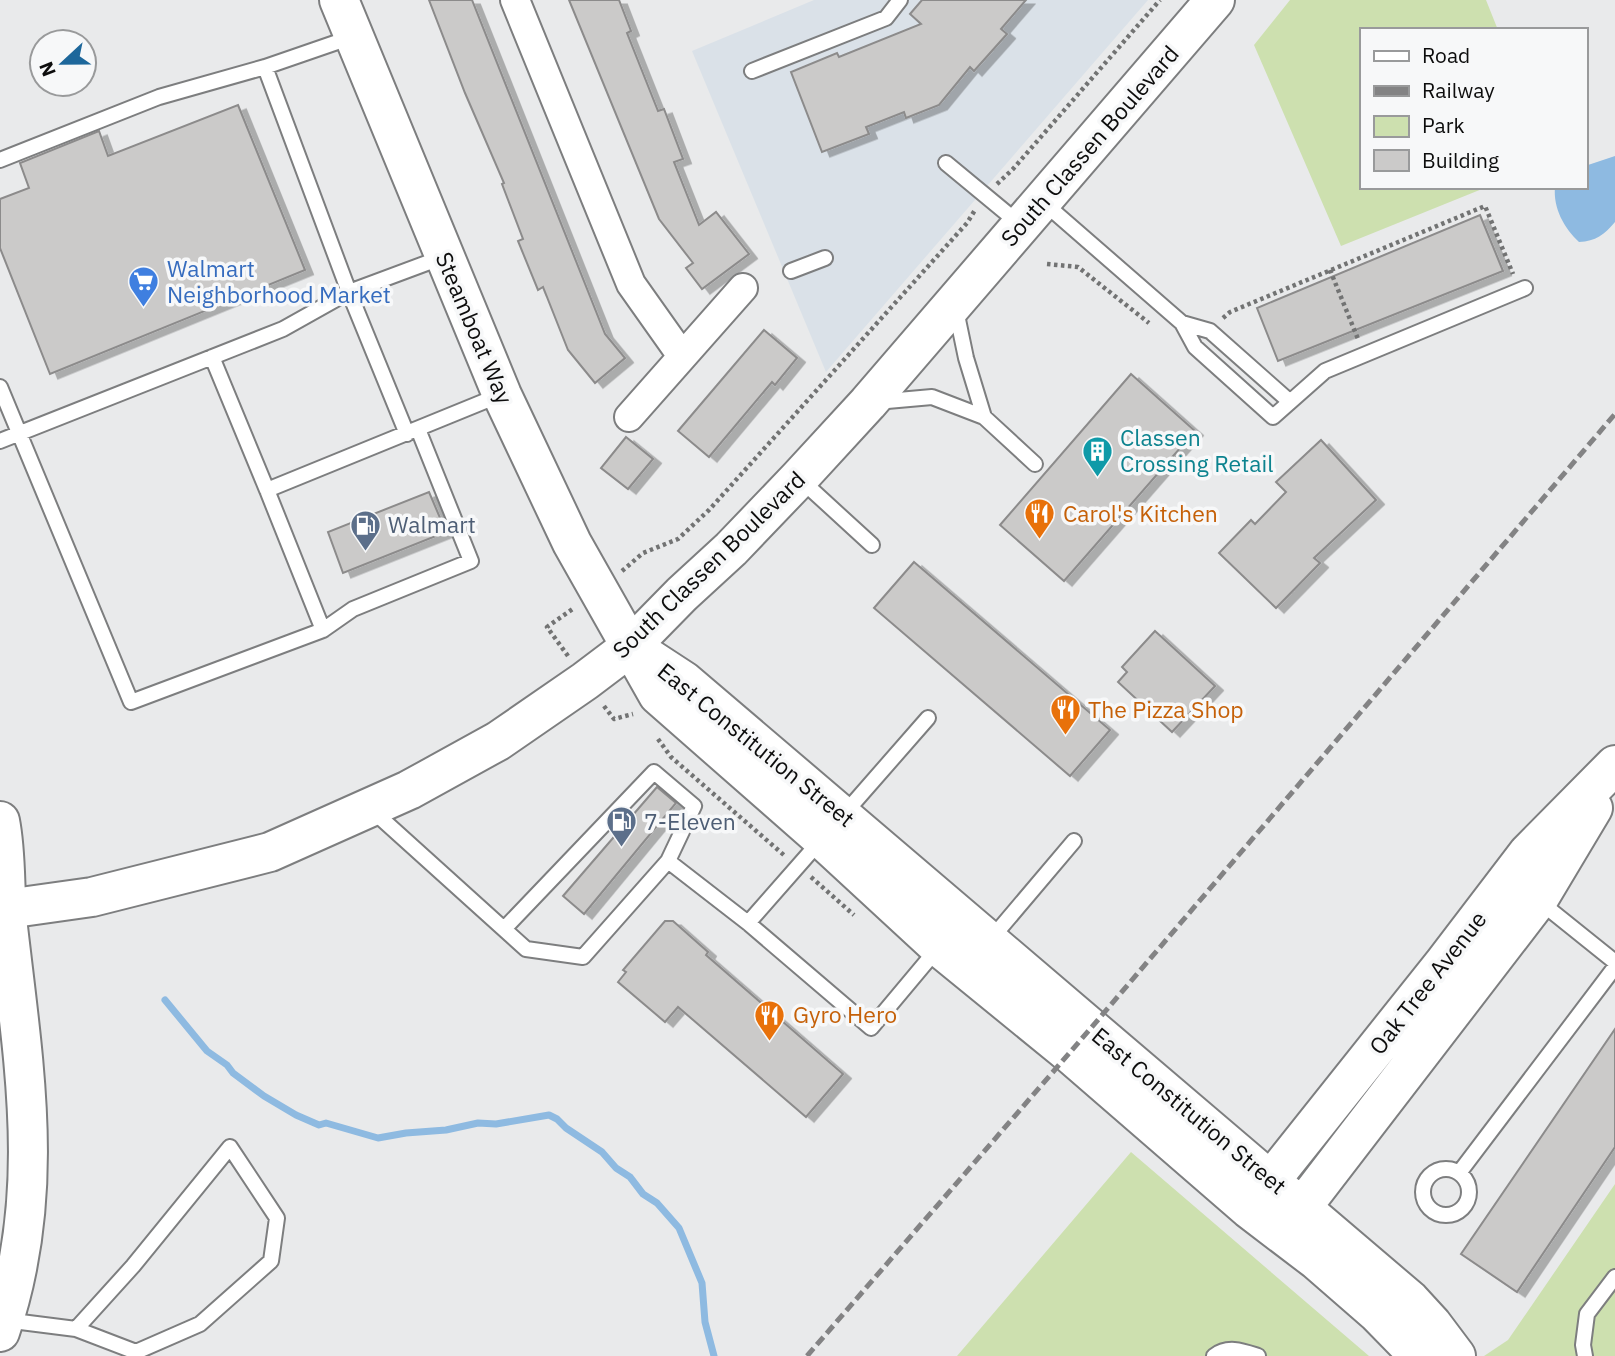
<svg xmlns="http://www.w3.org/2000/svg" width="1615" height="1356" font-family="'IBM Plex Sans',sans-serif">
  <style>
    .built { fill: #dae1e8 }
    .green { fill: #cde0af }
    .water { fill: #8ebae1 }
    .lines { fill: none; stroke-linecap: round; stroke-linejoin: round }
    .stream { stroke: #8ebae1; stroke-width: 7 }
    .building { fill: #cbcac9; stroke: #8c8b8b; stroke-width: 2; filter: url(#shadow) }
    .lane-casing { stroke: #7d7e7f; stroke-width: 18 }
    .street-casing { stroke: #7d7e7f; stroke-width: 32 }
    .secondary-casing { stroke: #7d7e7f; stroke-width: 42 }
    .primary-casing { stroke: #7d7e7f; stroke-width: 42 }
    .path { stroke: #727373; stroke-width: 4.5; stroke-dasharray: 3.5 3.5; stroke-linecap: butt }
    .lane { stroke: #fff; stroke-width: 14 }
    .street { stroke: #fff; stroke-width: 28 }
    .secondary { stroke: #fff; stroke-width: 38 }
    .primary { stroke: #fff; stroke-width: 38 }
    .rail { stroke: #838384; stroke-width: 5; stroke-dasharray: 10 5; stroke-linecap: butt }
    .labels { text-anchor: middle; stroke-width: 7; stroke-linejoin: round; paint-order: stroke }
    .street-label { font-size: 23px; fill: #0d0d0d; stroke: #f7f8f9 }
    .shop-label { font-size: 23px; fill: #366cbe; stroke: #f7f8f9; text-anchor: start }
    .culture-label { font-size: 23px; fill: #0d838f; stroke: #f7f8f9; text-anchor: start }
    .food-label { font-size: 23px; fill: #c56008; stroke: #f7f8f9; text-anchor: start }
    .service-label { font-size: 23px; fill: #4e5e75; stroke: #f7f8f9; text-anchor: start }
  </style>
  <defs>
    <filter id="shadow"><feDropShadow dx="8" dy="4.5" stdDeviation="0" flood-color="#0004"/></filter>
  </defs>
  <rect width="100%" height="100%" fill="#e9eaeb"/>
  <path class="built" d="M 814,0 L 1148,0 L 826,372 L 692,51 Z"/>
  <path class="green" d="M 1290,0 L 1486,0 L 1498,30 L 1361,30 L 1361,187 L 1487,187 L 1341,246 L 1254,45 Z
    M 1131,1152 L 1369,1356 L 957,1356 Z
    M 1615,1184 L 1615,1356 L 1484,1356 L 1508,1340 Z"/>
  <path class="water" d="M 1615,156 L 1615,222 C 1604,235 1596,241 1579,242 C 1564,228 1553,208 1555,187 L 1585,187 L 1585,166 Z"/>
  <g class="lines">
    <path class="stream" d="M 165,1000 L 207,1051 L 227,1065 L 233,1073 L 264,1096 L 296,1115 L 319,1125 L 326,1123 L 378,1138 L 406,1133 L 446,1130 L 478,1123 L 496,1124 L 549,1115 L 557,1119 L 566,1128 L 602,1152 L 616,1168 L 630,1177 L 643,1194 L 657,1203 L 679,1228 L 702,1283 L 705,1322 L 714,1356"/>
  </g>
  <path class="building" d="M 429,0 L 472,0 L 605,334 L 625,358 L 595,383 L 568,350 L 543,287 L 538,290 L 518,241 L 523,239 L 502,184 L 504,183 L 465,93 Z
    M 569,0 L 619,0 L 631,31 L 627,33 L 658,111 L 664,109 L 683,159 L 674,162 L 699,225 L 716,212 L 749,254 L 702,289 L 686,268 L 693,263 L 659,219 Z
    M 922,0 L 1026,0 L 1001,29 L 1007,34 L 974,71 L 970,67 L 939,105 L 906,118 L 904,112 L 866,127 L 869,134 L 822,152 L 791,72 L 837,53 L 839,57 L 921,24 L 910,14 Z
    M 238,105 L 305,270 L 50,374 L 0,248 L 0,199 L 29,188 L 20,163 L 99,131 L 108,156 Z
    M 1480,215 L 1503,271 L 1278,361 L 1257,308 Z
    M 764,330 L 797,358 L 775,385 L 772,382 L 709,457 L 678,431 Z
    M 1131,374 L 1195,431 L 1064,581 L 1000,525 Z
    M 626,437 L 653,459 L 628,489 L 601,468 Z
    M 1321,440 L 1376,500 L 1314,558 L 1320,563 L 1276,608 L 1219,553 L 1251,520 L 1255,524 L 1286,492 L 1276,482 Z
    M 429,492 L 446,532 L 343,573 L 328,532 Z
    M 914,562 L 1110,730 L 1070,776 L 874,608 Z
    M 1155,631 L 1215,686 L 1172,732 L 1118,682 L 1127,672 L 1122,667 Z
    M 657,787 L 676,803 L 584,914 L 563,896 Z
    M 665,921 L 673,921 L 708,952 L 706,955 L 843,1074 L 806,1117 L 678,1007 L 665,1022 L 618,982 L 626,972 L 623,970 Z
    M 1615,1029 L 1615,1147 L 1517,1292 L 1461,1254 Z"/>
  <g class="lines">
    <defs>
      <path id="lane" d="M 265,67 L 349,292 L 407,434
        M 752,71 L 886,18 L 900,0
        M 0,160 L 159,97 L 265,67 L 352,37
        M 946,163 L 1021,225
        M 1043,202 L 1182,323 L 1195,347 L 1273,417 L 1325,371 L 1525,288
        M 791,271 L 825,258
        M 956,310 L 966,358 L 984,417
        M 1182,323 L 1210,331 L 1289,401
        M 212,357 L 267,490
        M 0,387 L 131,702 L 323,630 L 267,490 L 500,395
        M 876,402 L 932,397 L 984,417 L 1035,464
        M 0,441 L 283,329 L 349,292 L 443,257
        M 801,480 L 872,545
        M 323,630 L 353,609 L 471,561 L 418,429
        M 373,811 L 526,949 L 583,957 L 668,861 L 748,923 L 871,1028 L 938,948
        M 844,814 L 928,718
        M 1539,901 L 1615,962
        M 748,923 L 821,840
        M 504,929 L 654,772 L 694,806 L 668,861
        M 991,939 L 1074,841
        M1423 1192a23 23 0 1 1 46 0a23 23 0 1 1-46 0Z
        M 1459,1173 L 1615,967
        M 5,1320 L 76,1329 L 133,1266 L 230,1147 L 277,1218 L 271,1261 L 200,1324 L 136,1352 L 76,1329
        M 1214,1356 C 1228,1345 1243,1351 1258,1356
        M 1585,1356 L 1583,1345 L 1587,1314 L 1615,1277"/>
      <path id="street" d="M 515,0 L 631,284 L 682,356
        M 629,417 L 743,288"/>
      <path id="secondary" d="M 339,0 L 502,395 L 572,543 L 658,695 L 822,839 L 939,947 L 1069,1053 L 1249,1209 L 1316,1260 L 1378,1314 L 1419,1356
        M 635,649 L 684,681 L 1410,1300 L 1432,1324 L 1456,1356
        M 0,821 C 7,856 4,892 8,927 C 24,1066 47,1195 0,1332
        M 1256,1199 L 1444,963 L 1528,853 L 1615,765
        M 1286,1228 L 1538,900 L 1593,808"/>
      <path id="primary" d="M 0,910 L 92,897 L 270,852 L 409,790 L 498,741 L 585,681 L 630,647 L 682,594 L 731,549 L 799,478 L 868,403 L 1215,0"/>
    </defs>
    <use href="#lane" class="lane-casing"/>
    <use href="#street" class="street-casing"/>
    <use href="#secondary" class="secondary-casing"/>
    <use href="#primary" class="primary-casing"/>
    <path class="path" d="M 997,184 L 1013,169 L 1160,0
      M 1047,264 L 1078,267 L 1149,323
      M 1330,270 L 1358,339
      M 1223,318 L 1230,312 L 1485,206 L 1513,274
      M 622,571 L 643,553 L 678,539 L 709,510 L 967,223 L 975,210
      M 568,656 L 547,627 L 574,608
      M 604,706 L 614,719 L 633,714
      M 658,739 L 671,757 L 785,856
      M 811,877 L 854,915"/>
    <use href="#lane" class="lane"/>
    <use href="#street" class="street"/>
    <use href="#secondary" class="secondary"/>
    <use href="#primary" class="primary"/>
    <path class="rail" d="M 807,1356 L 1091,1028 L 1615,414"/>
  </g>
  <defs>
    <symbol id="supermarket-pin" viewBox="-11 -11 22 30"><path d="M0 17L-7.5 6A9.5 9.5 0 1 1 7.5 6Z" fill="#3f7fe0" stroke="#f7f8f9"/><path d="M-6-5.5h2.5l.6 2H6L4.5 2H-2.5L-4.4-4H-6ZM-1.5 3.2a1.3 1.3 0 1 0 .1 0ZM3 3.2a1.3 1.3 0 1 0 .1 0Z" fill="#fff"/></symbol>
    <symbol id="building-pin" viewBox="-11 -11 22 30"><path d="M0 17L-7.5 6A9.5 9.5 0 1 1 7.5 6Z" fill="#0f9aa8" stroke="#f7f8f9"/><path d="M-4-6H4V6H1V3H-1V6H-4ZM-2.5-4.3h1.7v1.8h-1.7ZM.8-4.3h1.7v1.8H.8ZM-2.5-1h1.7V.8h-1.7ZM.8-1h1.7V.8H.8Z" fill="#fff"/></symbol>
    <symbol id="restaurant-pin" viewBox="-11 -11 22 30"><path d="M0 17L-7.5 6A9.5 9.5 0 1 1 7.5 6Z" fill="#e8710a" stroke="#f7f8f9"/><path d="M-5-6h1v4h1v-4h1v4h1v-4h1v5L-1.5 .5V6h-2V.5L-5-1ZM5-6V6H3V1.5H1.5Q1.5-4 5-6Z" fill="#fff"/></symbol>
    <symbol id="fuel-pin" viewBox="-11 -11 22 30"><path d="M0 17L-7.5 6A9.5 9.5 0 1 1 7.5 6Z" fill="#5c6f8a" stroke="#f7f8f9"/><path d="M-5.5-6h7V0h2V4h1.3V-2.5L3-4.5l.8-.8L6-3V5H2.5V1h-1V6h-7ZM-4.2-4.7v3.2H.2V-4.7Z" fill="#fff"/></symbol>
  </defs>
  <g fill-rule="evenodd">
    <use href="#supermarket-pin" x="126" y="264" width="35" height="47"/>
    <use href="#building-pin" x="1080" y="434" width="35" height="47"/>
    <use href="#restaurant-pin" x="1022" y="496" width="35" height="47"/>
    <use href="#fuel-pin" x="348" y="508" width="35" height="47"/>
    <use href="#restaurant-pin" x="1048" y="692" width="35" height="47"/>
    <use href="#fuel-pin" x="604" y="804" width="35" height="47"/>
    <use href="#restaurant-pin" x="752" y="998" width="35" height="47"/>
  </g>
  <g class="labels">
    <g class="street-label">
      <text transform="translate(1090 146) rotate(-49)" y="8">South Classen Boulevard</text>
      <text transform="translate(474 328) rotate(67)" y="8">Steamboat Way</text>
      <text transform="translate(709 565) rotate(-44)" y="8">South Classen Boulevard</text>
      <text transform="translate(756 745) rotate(39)" y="8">East Constitution Street</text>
      <text transform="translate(1428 983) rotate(-52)" y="8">Oak Tree Avenue</text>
      <text transform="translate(1189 1111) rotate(40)" y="8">East Constitution Street</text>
    </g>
    <g class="shop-label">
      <text x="167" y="277">Walmart<tspan x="167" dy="26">Neighborhood Market</tspan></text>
    </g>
    <g class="culture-label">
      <text x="1120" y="446">Classen<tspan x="1120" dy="26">Crossing Retail</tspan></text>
    </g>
    <g class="food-label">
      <text x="1063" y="522">Carol's Kitchen</text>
      <text x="1088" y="718">The Pizza Shop</text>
      <text x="793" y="1023">Gyro Hero</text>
    </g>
    <g class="service-label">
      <text x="388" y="533">Walmart</text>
      <text x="644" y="830">7-Eleven</text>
    </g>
  </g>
  <rect x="1360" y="28" width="228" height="161" fill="#f7f8f9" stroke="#999a9b" stroke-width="2"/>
  <rect x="1374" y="51" width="35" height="10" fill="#ffffff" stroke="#999a9b" stroke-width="2"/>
  <text x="1422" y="63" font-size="21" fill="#0d0d0d">Road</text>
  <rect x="1374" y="86" width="35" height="10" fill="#838384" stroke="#999a9b" stroke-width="2"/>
  <text x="1422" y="98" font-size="21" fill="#0d0d0d">Railway</text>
  <rect x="1374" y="116" width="35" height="21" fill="#cde0af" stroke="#999a9b" stroke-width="2"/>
  <text x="1422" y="133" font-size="21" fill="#0d0d0d">Park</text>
  <rect x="1374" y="150" width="35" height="21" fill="#cbcac9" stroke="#999a9b" stroke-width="2"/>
  <text x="1422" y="168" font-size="21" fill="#0d0d0d">Building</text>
  <g transform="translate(63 63) rotate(248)"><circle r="33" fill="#f7f8f9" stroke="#999a9b" stroke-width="2"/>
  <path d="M0-5L12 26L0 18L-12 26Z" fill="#1d679b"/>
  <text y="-10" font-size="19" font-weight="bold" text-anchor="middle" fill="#0d0d0d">N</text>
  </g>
</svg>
